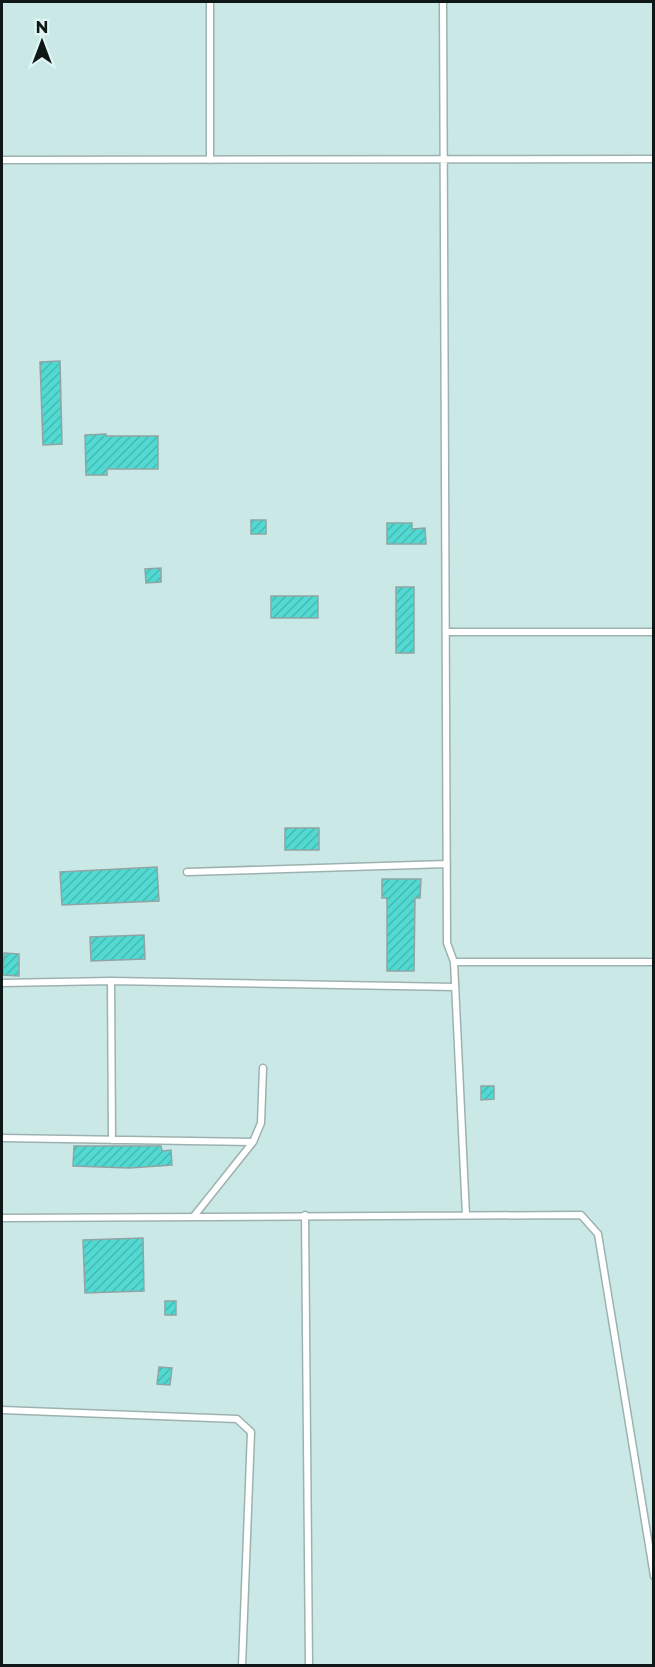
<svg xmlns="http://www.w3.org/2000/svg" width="655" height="1667" font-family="Montserrat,sans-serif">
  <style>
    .built { fill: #cae8e6 }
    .building { fill: url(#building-hatch); stroke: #90a5a3; stroke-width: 1.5 }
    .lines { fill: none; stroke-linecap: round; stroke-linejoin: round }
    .lane-casing { stroke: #9db2b0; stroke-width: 9 }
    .lane { stroke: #fff; stroke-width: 6 }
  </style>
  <defs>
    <pattern id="building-hatch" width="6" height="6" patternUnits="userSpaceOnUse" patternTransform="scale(1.5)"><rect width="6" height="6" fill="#51d9d2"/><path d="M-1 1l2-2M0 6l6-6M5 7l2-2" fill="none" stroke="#46bab4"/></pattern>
  </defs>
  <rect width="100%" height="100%" fill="#e0f6f4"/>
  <path class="built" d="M 2,2 L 653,2 L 653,1665 L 2,1665 Z"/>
  <path class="building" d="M 60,361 L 62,444 L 43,445 L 40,362 Z
    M 106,434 L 106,436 L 158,436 L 158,469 L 107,469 L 107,475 L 86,475 L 85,435 Z
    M 251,520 L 266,520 L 266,534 L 251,534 Z
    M 387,523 L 412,523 L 412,529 L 425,528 L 426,544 L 387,544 Z
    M 161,568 L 161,582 L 146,583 L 145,569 Z
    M 396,587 L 414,587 L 414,653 L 396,653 Z
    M 271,596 L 318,596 L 318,618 L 271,618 Z
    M 285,828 L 319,828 L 319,850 L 285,850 Z
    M 157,867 L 159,901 L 62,905 L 60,872 Z
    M 382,879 L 421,879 L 420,898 L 415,898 L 414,971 L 387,971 L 387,898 L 382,898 Z
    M 144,935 L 145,959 L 91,961 L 90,937 Z
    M 4,953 L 19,954 L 19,976 L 3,975 Z
    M 481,1086 L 494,1086 L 494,1099 L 481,1100 Z
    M 74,1146 L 161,1146 L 162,1151 L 171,1150 L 172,1165 L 129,1168 L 73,1166 Z
    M 143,1238 L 144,1291 L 85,1293 L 83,1240 Z
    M 165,1301 L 176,1301 L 176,1315 L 165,1315 Z
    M 159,1367 L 172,1368 L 170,1385 L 157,1384 Z"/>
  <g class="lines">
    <defs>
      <path id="lane" d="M 210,2 L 210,160
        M 443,2 L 447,943 L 454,962
        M 2,160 L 654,159
        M 446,632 L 654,632
        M 187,872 L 447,864
        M 111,981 L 112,1140
        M 2,983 L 111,981 L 455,987
        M 2,1138 L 253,1142
        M 305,1215 L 309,1666
        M 466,1215 L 454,962 L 654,962
        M 194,1216 L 253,1142 L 261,1123 L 263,1068
        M 2,1218 L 581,1215 L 598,1234 L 654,1576
        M 2,1410 L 237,1419 L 251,1432 L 242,1666"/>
    </defs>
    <use href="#lane" class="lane-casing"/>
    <use href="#lane" class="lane"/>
  </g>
  <rect width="655" height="1667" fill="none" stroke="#101817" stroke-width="6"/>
  <g transform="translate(42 42)" stroke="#e0f6f4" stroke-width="4.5" paint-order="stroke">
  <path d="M0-4.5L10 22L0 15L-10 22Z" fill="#101817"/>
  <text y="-9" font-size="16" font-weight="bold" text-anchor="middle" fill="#101817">N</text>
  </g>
</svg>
